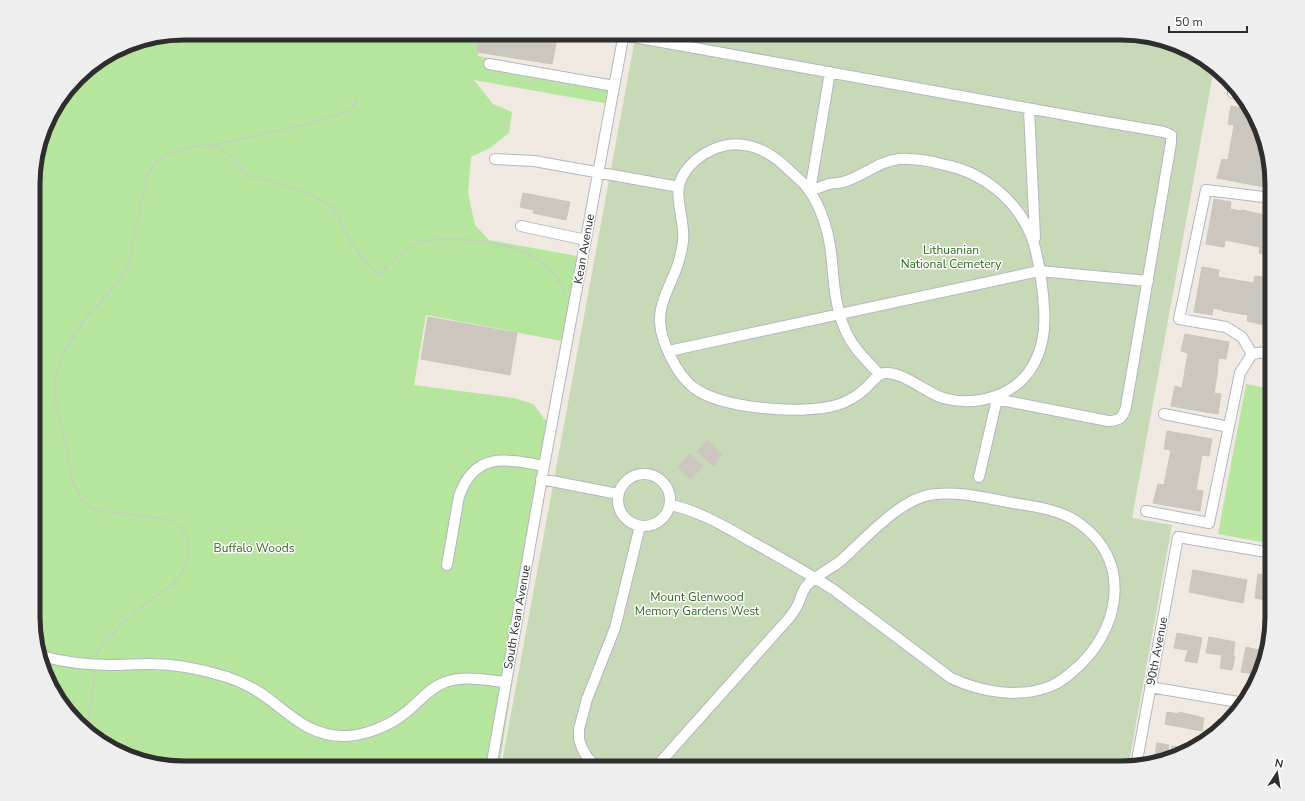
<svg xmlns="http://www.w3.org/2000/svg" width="1305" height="801" font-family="'Nunito Sans',sans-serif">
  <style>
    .green { fill: #b6e59e }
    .cemetery { fill: #c8d9b8 }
    .building { fill: #cbc7bf; stroke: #cbc5ba }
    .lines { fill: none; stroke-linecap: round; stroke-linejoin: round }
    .minor-casing { stroke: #b4b7c1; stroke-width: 12 }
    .path { stroke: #c9c9c9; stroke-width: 2; stroke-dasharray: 3 2; stroke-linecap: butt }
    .minor { stroke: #fff; stroke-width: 10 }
    .labels { text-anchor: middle; stroke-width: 3; stroke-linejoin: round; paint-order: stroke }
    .street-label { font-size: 12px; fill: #2e2e2e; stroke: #fff }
    .park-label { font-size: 12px; fill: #2c6e1b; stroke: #fff }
    .rim { fill: none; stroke: #2e2e2e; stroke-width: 5 }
  </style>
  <rect width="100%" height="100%" fill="#efe9e1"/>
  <path class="green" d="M 184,33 L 482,33 L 478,56 L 614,81 L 609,104 L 474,80 L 493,104 L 512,112 L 509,133 L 490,148 L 471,157 L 468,193 L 475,225 L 489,240 L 582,257 L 567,342 L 426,315 L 414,385 L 514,398 L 533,404 L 543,417 L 543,419 L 553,421 L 554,415 L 499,768 L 184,768 L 145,763 L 100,743 L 53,693 L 34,636 L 34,165 L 49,117 L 84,71 L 127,44 Z
    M 1246,384 L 1272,389 L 1272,544 L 1218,534 Z"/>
  <path class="cemetery" d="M 636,33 L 1121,33 L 1169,41 L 1205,58 L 1214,68 L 1132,518 L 1172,525 L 1128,768 L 501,768 Z"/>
  <path class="building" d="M 480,33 L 558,33 L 552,64 L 477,52 Z
    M 1231,106 L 1252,110 L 1264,148 L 1260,165 L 1267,166 L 1264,187 L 1217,178 L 1222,159 L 1228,160 L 1234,125 L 1228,124 Z
    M 523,193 L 570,202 L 566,220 L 533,213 L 534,210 L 520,207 Z
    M 1214,199 L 1231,202 L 1230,209 L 1241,211 L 1242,210 L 1265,215 L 1266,208 L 1272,209 L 1272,256 L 1259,253 L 1260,247 L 1225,240 L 1224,247 L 1206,244 Z
    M 1202,267 L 1219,270 L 1218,277 L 1253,283 L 1255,276 L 1272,278 L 1264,325 L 1247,321 L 1248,315 L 1223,311 L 1223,310 L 1213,308 L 1212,315 L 1194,312 Z
    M 428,317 L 517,333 L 510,375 L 421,359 Z
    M 1185,334 L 1229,342 L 1226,359 L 1219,358 L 1217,369 L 1218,369 L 1214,393 L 1221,394 L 1218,414 L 1171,406 L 1175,386 L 1182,388 L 1188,353 L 1181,351 Z
    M 1167,431 L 1212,439 L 1209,456 L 1202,455 L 1196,490 L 1203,491 L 1200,511 L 1153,503 L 1158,484 L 1164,485 L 1171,450 L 1164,449 Z
    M 707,441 L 722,455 L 713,466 L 697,451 Z
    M 690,454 L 703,466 L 691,479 L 678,467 Z
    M 1193,570 L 1247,580 L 1243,603 L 1189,592 Z
    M 1258,574 L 1269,576 L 1267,586 L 1272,586 L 1272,608 L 1264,607 L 1265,600 L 1255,598 Z
    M 1177,633 L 1202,638 L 1197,663 L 1185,661 L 1188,650 L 1174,648 Z
    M 1209,637 L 1235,642 L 1233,656 L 1235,656 L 1232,670 L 1220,668 L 1222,655 L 1206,653 Z
    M 1246,647 L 1267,652 L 1264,666 L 1256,664 L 1254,674 L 1241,672 Z
    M 1167,712 L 1179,714 L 1179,712 L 1204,718 L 1202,731 L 1165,724 Z
    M 1157,743 L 1169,745 L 1167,757 L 1155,755 Z
    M 1172,746 L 1190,749 L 1189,750 L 1171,756 Z"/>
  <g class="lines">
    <defs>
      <path id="minor" d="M 623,35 L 1088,119 L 1164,132 L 1171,135 L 1171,143 L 1126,407 C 1123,418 1119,421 1108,421 L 991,398
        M 489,64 L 614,86
        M 1233,93 L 1238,94
        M 1029,109 L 1035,238
        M 495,159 L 534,161 L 679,187
        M 810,191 C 816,189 822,186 829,184 C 836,183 843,183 849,180 C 866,174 880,161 899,159 C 914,158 930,161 945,165 C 982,172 1016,199 1031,235 C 1038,254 1043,287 1044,308 C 1047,346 1034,382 996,396 C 979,402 961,403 943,398 C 926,393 899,368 881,374 C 875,377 871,383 866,388 C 858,395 848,402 837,405 C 804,415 720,409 693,387 C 677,375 661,342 660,322 C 659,299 675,279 680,257 C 682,249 684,239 683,231 C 682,211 672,190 685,172 C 697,154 723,141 744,145 C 762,147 777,158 790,171 C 797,177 804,183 809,190 C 821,207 829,233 831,253 C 834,278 834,303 844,327 C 851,346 866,360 880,375
        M 810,191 L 830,72
        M 521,226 L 586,240
        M 669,351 L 1039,271 L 1148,281
        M 1252,354 L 1242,337 L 1226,327 L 1179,319 L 1206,190 L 1272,198
        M 1164,414 L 1229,427
        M618 500a26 26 0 1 1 52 0a26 26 0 1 1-52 0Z
        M 979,477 L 997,399
        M 541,479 L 618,494
        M 1146,511 L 1209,523 L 1240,373 L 1252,354 L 1272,351
        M 447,565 L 459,496 C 475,451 506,459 544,466
        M 41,656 C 64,662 87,665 110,665 C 123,665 136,664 149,664 C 175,664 202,669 227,677 C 242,682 257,690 269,699 C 294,718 311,736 344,736 C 364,736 389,726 405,713 C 418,703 428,689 443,683 C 463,675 485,680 506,682
        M 1150,687 L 1244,703
        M 1136,766 L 1178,537 L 1272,553
        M 491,768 L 544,466 L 624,33
        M 598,768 L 587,757 L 582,748 L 579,739 L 579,729 L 587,699 L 615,628 L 640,526
        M 655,768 L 789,618 C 793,613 797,608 799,602 C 801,597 802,592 805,588 C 811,579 829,569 838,563 C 863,542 897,501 929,495 C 954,490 987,498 1013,503 C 1034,506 1061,510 1079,523 C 1130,559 1122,622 1082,663 C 1072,672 1063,681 1051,686 C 1019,699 981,692 951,678 L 834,590 C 808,573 781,558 754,543 C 727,528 702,512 671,505"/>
    </defs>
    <use href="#minor" class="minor-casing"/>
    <path class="path" d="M 214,145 L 294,127 L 348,112 L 358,99
      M 96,654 C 109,634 129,618 147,603 C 158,595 170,588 178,578 C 184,570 188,559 188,549 C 191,501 106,525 84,502 C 72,489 70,467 67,451 C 63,434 59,417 55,400 C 55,391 54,382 56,373 C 61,356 78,327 89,314 C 103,298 119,285 128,266 L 147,177 C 150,171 153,164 159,160 C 171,150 205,141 220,148 C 233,154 238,169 251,176 C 259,179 269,181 278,183 C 295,187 320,196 332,209 C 340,218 344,231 350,241 C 358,253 369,265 379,276 C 389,263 400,252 415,244 C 440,233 512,242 534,257 C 548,266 559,278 565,293
      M 87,728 L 94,685 L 94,674"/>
    <use href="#minor" class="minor"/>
  </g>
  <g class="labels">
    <g class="street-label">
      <text transform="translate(584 249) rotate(-80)" y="4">Kean Avenue</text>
      <text transform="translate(517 617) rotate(-80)" y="4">South Kean Avenue</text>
      <text transform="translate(1157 651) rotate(-79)" y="4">90th Avenue</text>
    </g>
    <g class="park-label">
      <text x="951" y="254">Lithuanian<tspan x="951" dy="14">National Cemetery</tspan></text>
      <text x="254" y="552">Buffalo Woods</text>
      <text x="697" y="601">Mount Glenwood<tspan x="697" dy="14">Memory Gardens West</tspan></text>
    </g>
  </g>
  <path d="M0 0H1305V801H0ZM184 40H1121A144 144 0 0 1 1265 184V617A144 144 0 0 1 1121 761H184A144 144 0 0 1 40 617V184A144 144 0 0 1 184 40Z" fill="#eee" fill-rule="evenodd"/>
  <path class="rim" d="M184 40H1121A144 144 0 0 1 1265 184V617A144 144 0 0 1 1121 761H184A144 144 0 0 1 40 617V184A144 144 0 0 1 184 40Z"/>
  <g transform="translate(1277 773) rotate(12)" stroke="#ffffff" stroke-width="3" paint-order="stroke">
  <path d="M0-3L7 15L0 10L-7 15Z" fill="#2e2e2e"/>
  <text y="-6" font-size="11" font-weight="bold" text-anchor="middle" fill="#2e2e2e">N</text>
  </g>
  <path d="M1169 26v6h78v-6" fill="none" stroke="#2e2e2e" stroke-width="2"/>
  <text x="1175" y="26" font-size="12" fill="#2e2e2e" stroke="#ffffff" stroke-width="3" paint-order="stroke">50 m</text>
</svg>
